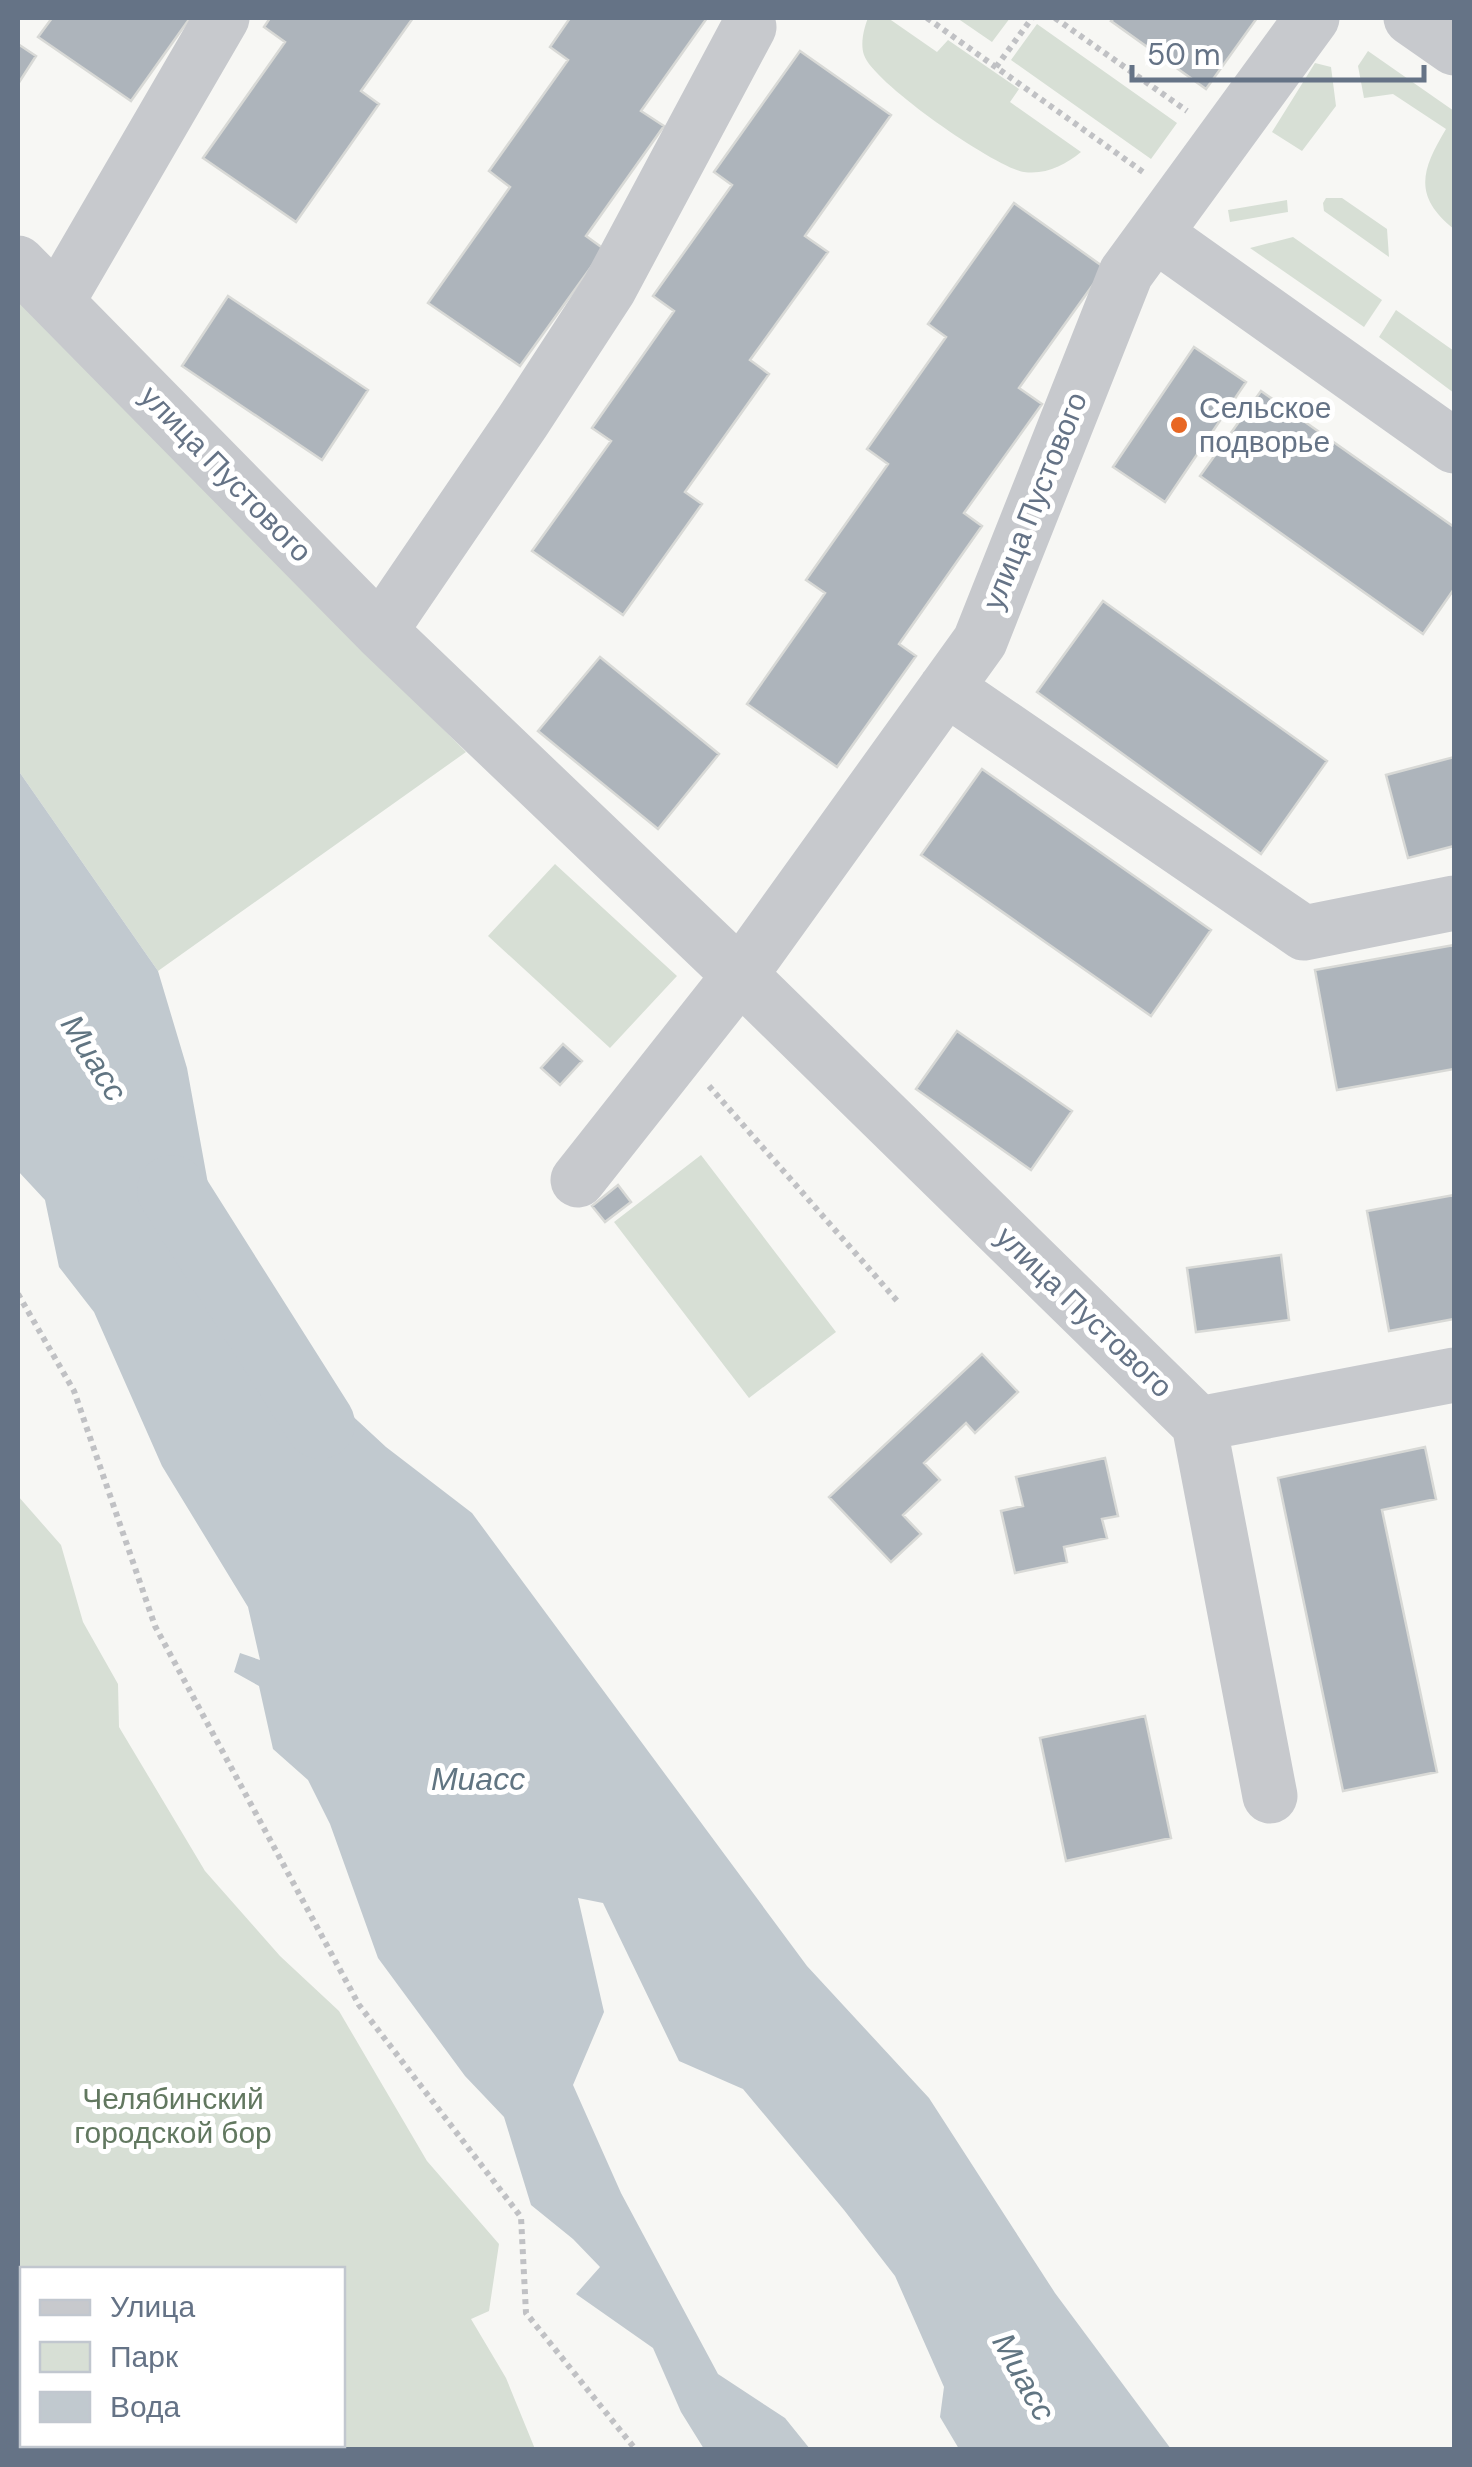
<svg xmlns="http://www.w3.org/2000/svg" width="1472" height="2467" font-family="'DM Sans',sans-serif">
  <style>
    .green { fill: #d7dfd5; fill-rule: evenodd }
    .water { fill: #c1c9cf }
    .lines { fill: none; stroke-linecap: round; stroke-linejoin: round }
    .river { stroke: #c1c9cf; stroke-width: 70 }
    .building { fill: #adb4bb; stroke: #d8d9d6; stroke-width: 2.5 }
    .path { stroke: #c0c1c4; stroke-width: 6; stroke-dasharray: 5 5; stroke-linecap: butt }
    .minor { stroke: #c7c9cd; stroke-width: 55 }
    .poi-dot { fill: #e86723; stroke: #fff; stroke-width: 4 }
    .labels { text-anchor: middle; stroke-width: 10; stroke-linejoin: round; paint-order: stroke }
    .poi-label { font-size: 30px; fill: #657386; stroke: #fff; text-anchor: start }
    .street-label { font-size: 30px; fill: #657386; stroke: #fff }
    .park-label { font-size: 30px; fill: #627860; stroke: #fff }
    .water-label { font-size: 32px; font-style: italic; fill: #617582; stroke: #fff }
  </style>
  <rect width="100%" height="100%" fill="#f7f7f4"/>
  <path class="green" d="M 868,18 L 888,18 L 937,52 L 948,40 L 1019,89 L 1010,102 L 1081,152 C 1065,165 1046,175 1024,172 C 996,168 873,83 864,55 C 860,44 864,28 868,18 Z
    M 957,18 L 1010,18 L 992,42 Z
    M 1037,24 L 1177,123 L 1151,159 L 1011,60 Z
    M 1368,51 L 1454,111 L 1454,229 C 1412,196 1422,169 1446,129 L 1393,94 L 1364,98 L 1358,66 Z
    M 1315,63 L 1331,67 L 1336,106 L 1302,151 L 1272,132 Z
    M 1326,198 L 1342,198 L 1387,229 L 1389,257 L 1324,211 L 1323,203 Z
    M 1287,200 L 1288,212 L 1230,222 L 1228,210 Z
    M 1293,237 L 1382,300 L 1364,327 L 1250,248 Z
    M 18,300 L 466,752 L 158,971 L 18,770 Z
    M 1396,310 L 1454,351 L 1454,393 L 1379,337 Z
    M 555,864 L 677,976 L 610,1048 L 488,936 Z
    M 701,1155 L 836,1332 L 749,1398 L 614,1222 Z
    M 18,1496 L 61,1545 L 83,1622 L 118,1684 L 119,1727 L 205,1871 L 280,1956 L 339,2011 L 427,2161 L 499,2244 L 489,2311 L 471,2319 L 506,2378 L 535,2449 L 18,2449 ZM 22,2270 L 342,2270 L 342,2444 L 22,2444 Z"/>
  <path class="water" d="M 18,770 L 158,971 L 187,1068 L 231,1310 L 318,1384 L 386,1447 L 472,1513 L 807,1966 L 929,2098 L 1055,2293 L 1171,2449 L 959,2449 L 940,2417 L 944,2387 L 895,2276 L 844,2210 L 743,2089 L 679,2061 L 603,1903 L 578,1898 L 604,2012 L 573,2085 L 621,2193 L 718,2374 L 785,2418 L 810,2449 L 704,2449 L 681,2412 L 653,2348 L 576,2294 L 600,2267 L 573,2239 L 531,2205 L 504,2117 L 465,2076 L 378,1958 L 330,1824 L 308,1780 L 273,1749 L 259,1686 L 234,1672 L 240,1653 L 260,1660 L 248,1607 L 162,1466 L 94,1312 L 59,1267 L 45,1200 L 18,1171 Z"/>
  <g class="lines">
    <path class="river" d="M 172,1190 L 320,1424"/>
  </g>
  <path class="building" d="M 52,18 L 190,18 L 131,101 L 38,37 Z
    M 270,18 L 413,18 L 361,91 L 379,104 L 296,222 L 203,158 L 285,42 L 264,27 Z
    M 570,18 L 707,18 L 641,111 L 664,126 L 586,236 L 604,249 L 520,366 L 428,303 L 510,187 L 489,171 L 568,60 L 550,47 Z
    M 1114,18 L 1257,18 L 1206,89 L 1111,21 Z
    M 18,44 L 36,56 L 18,84 Z
    M 800,51 L 891,115 L 805,236 L 828,252 L 750,360 L 769,374 L 685,492 L 702,504 L 623,615 L 532,551 L 611,441 L 592,428 L 674,311 L 653,296 L 732,185 L 714,172 Z
    M 1014,203 L 1105,268 L 1019,388 L 1042,404 L 964,513 L 982,526 L 899,644 L 916,656 L 837,767 L 747,704 L 825,593 L 806,580 L 888,464 L 867,449 L 946,337 L 928,324 Z
    M 228,296 L 368,390 L 322,460 L 182,366 Z
    M 1194,347 L 1246,382 L 1165,502 L 1113,467 Z
    M 1261,391 L 1454,527 L 1454,589 L 1423,634 L 1200,476 Z
    M 1103,601 L 1327,761 L 1261,854 L 1037,692 Z
    M 600,657 L 719,754 L 658,829 L 538,731 Z
    M 1454,757 L 1454,846 L 1408,858 L 1386,775 Z
    M 982,769 L 1211,930 L 1151,1016 L 921,855 Z
    M 1454,945 L 1454,1069 L 1337,1090 L 1315,970 Z
    M 957,1031 L 1072,1111 L 1031,1170 L 916,1089 Z
    M 563,1044 L 582,1061 L 560,1085 L 541,1068 Z
    M 618,1185 L 631,1202 L 605,1222 L 592,1206 Z
    M 1454,1195 L 1454,1319 L 1389,1331 L 1367,1211 Z
    M 1281,1255 L 1289,1320 L 1196,1332 L 1187,1268 Z
    M 982,1354 L 1018,1392 L 975,1433 L 966,1423 L 924,1463 L 940,1480 L 903,1515 L 921,1534 L 891,1562 L 829,1497 Z
    M 1425,1447 L 1436,1499 L 1382,1510 L 1437,1772 L 1343,1791 L 1278,1478 Z
    M 1105,1458 L 1118,1516 L 1102,1519 L 1107,1538 L 1064,1547 L 1067,1562 L 1015,1573 L 1001,1511 L 1023,1506 L 1016,1477 Z
    M 1145,1716 L 1171,1838 L 1066,1861 L 1040,1738 Z"/>
  <g class="lines">
    <path class="path" d="M 927,18 L 1143,172
      M 1055,18 L 1187,111
      M 996,67 L 1032,18
      M 709,1086 L 899,1303
      M 18,1294 L 74,1391 L 155,1626 L 359,2005 L 521,2217 L 526,2313 L 636,2450"/>
    <path class="minor" d="M 1411,18 L 1454,48
      M 1155,234 L 1454,446
      M 18,263 L 380,631 L 740,975 L 1199,1424 L 1454,1375
      M 57,302 L 222,18
      M 380,631 L 523,421 L 609,289 L 749,27
      M 946,688 L 1304,933 L 1454,903
      M 578,1180 L 740,975 L 980,641 L 1126,273 L 1312,18
      M 1199,1424 L 1270,1796"/>
  </g>
  <circle class="poi-dot" cx="1179" cy="425" r="10"/>
  <g class="labels">
    <g class="poi-label">
      <text x="1199" y="418">Сельское<tspan x="1199" dy="34">подворье</tspan></text>
    </g>
    <g class="street-label">
      <text transform="translate(226 474) rotate(46)" y="10">улица Пустового</text>
      <text transform="translate(1035 501) rotate(-68)" y="10">улица Пустового</text>
      <text transform="translate(1084 1312) rotate(44)" y="10">улица Пустового</text>
    </g>
    <g class="park-label">
      <text x="173" y="2109">Челябинский<tspan x="173" dy="34">городской бор</tspan></text>
    </g>
    <g class="water-label">
      <text transform="translate(94 1058) rotate(58)" y="11">Миасс</text>
      <text x="478" y="1790">Миасс</text>
      <text transform="translate(1024 2377) rotate(61)" y="11">Миасс</text>
    </g>
  </g>
  <rect width="1472" height="2467" fill="none" stroke="#657386" stroke-width="40"/>
  <rect x="20" y="2267" width="325" height="180" fill="#ffffff" stroke="#c1c7cf" stroke-width="2.5"/>
  <rect x="40" y="2300" width="50" height="15" fill="#c7c9cd" stroke="#c1c7cf" stroke-width="2.5"/>
  <text x="110" y="2317" font-size="30" fill="#657386">Улица</text>
  <rect x="40" y="2342" width="50" height="30" fill="#d7dfd5" stroke="#c1c7cf" stroke-width="2.5"/>
  <text x="110" y="2367" font-size="30" fill="#657386">Парк</text>
  <rect x="40" y="2392" width="50" height="30" fill="#c1c9cf" stroke="#c1c7cf" stroke-width="2.5"/>
  <text x="110" y="2417" font-size="30" fill="#657386">Вода</text>
  <path d="M1132 65v15h292v-15" fill="none" stroke="#657386" stroke-width="5"/>
  <text x="1147" y="65" font-size="30" fill="#657386" stroke="#ffffff" stroke-width="8" paint-order="stroke">50 m</text>
</svg>
